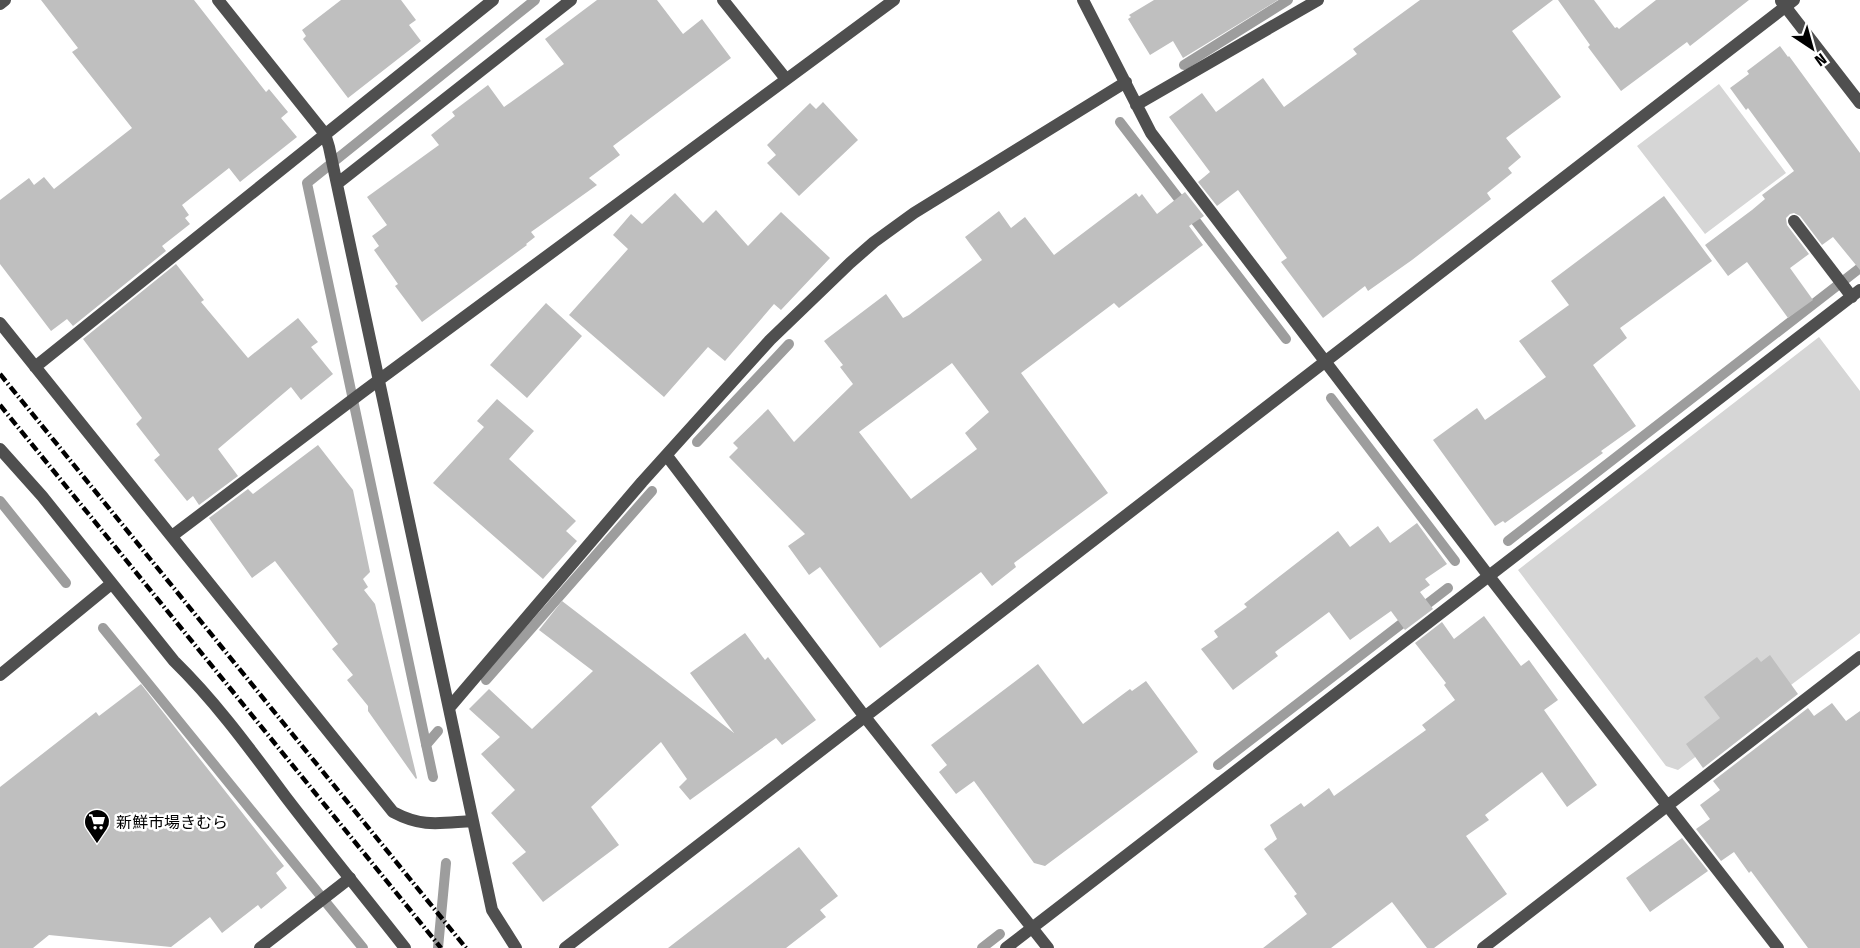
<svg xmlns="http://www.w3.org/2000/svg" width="1860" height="948" font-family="'Fira Sans Condensed','Noto Sans JP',sans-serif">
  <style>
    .green { fill: #d6d6d6 }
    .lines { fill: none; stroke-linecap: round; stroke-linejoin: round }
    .stream { stroke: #9d9d9d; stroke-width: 10 }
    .building { fill: #bfbfbf; fill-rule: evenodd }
    .service { stroke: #4f4f4f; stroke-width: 12 }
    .minor { stroke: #4f4f4f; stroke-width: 12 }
    .rail { stroke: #000; stroke-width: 4.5; stroke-dasharray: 9 3 1.5 3; stroke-linecap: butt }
    .labels { text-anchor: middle; stroke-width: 5; stroke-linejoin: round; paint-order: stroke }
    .poi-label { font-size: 16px; fill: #000; stroke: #fff; text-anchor: start }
  </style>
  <rect width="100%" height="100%" fill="#fff"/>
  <path class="green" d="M 1719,84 L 1786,173 L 1705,234 L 1637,146 Z
    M 1819,337 L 1860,391 L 1860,633 L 1678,770 L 1666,766 L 1518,570 Z"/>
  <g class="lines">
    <path class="stream" d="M 1184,65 L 1288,0
      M 1120,122 L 1286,339
      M 1331,398 L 1455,561
      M 697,442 L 789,344
      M 0,501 L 66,583
      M 1508,541 L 1860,268
      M 103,628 L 363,948
      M 486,680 L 652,491
      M 426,745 L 438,731
      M 1218,765 L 1448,588
      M 433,777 L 307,183 L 535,0
      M 438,948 L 446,863
      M 982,948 L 1000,934"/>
  </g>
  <path class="building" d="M 41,0 L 194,0 L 266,92 L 269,89 L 288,112 L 281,118 L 297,137 L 240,182 L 229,168 L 182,205 L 189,215 L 185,218 L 190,224 L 162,246 L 166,251 L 73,326 L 67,319 L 51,331 L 0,264 L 0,200 L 29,178 L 34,185 L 44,177 L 54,189 L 132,128 L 72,52 L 78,48 Z
    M 341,0 L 401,0 L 416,20 L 409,25 L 421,41 L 348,98 L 303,39 L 306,36 L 302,30 Z
    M 597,0 L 657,0 L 683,34 L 702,19 L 731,58 L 613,146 L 620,155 L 589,178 L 597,185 L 531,232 L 535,237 L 526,244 L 527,245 L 422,322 L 395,286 L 398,284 L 374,250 L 379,246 L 372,236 L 387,225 L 367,197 L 439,145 L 431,135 L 455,116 L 452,112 L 488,85 L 504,107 L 564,64 L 545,39 Z
    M 1154,0 L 1278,0 L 1183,58 L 1173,41 L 1150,55 L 1128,19 L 1131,17 L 1129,15 Z
    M 1420,0 L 1553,0 L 1512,31 L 1561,97 L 1506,138 L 1521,157 L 1508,168 L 1512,173 L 1487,193 L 1491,199 L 1412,260 L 1368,291 L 1365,286 L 1323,318 L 1281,262 L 1287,258 L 1238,190 L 1217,206 L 1198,182 L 1210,172 L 1169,117 L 1202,93 L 1216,112 L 1263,78 L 1284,107 L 1357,54 L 1353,49 Z
    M 1558,0 L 1594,0 L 1615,28 L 1617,27 L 1619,29 L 1656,0 L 1749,0 L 1690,46 L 1687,42 L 1621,91 L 1588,47 L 1590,45 Z
    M 1780,46 L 1788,57 L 1789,56 L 1860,153 L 1860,270 L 1833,237 L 1822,245 L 1800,216 L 1794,213 L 1790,214 L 1786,218 L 1787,225 L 1809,254 L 1790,268 L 1813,300 L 1788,318 L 1747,262 L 1728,276 L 1705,245 L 1752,210 L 1765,199 L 1762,195 L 1794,171 L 1748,108 L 1746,110 L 1730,88 L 1749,74 L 1747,71 Z
    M 823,102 L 858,140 L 799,196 L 767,163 L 776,155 L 767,145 L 810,103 L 816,109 Z
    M 1185,192 L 1204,216 L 1189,226 L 1203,245 L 1119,308 L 1114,303 L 1021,373 L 1108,493 L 1014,563 L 1016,567 L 992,586 L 981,572 L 880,648 L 820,567 L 809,575 L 788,546 L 805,534 L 729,457 L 738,448 L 733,443 L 768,409 L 794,442 L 853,384 L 840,367 L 843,365 L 824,341 L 886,294 L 903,318 L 909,315 L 982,260 L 965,237 L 999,211 L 1011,228 L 1025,217 L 1054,255 L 1136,193 L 1139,197 L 1142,194 L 1157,214 ZM 952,363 L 989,412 L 965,433 L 977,449 L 911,499 L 859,432 Z
    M 675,193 L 703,223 L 716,210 L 748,246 L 781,212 L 830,258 L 781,310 L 774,304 L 725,361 L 708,347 L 664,397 L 569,315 L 628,249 L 613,235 L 631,214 L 642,224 Z
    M 1664,196 L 1712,261 L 1620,328 L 1627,338 L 1593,365 L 1636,426 L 1601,451 L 1603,453 L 1505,523 L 1503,521 L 1495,526 L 1433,440 L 1477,408 L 1485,420 L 1546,377 L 1519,341 L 1569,305 L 1551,281 Z
    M 176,264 L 204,300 L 201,302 L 248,358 L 298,318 L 318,342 L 311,347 L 333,374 L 301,400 L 291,387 L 218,449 L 238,476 L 199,505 L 193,496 L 187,501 L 154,460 L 160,455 L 136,424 L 142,418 L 83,339 Z
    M 546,303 L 582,336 L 527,398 L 490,365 Z
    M 497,399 L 534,431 L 509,459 L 576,521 L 566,531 L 577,541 L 543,579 L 433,483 L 484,427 L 477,421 Z
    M 318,445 L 353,490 L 370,572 L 363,579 L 368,587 L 364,590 L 375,604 L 417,778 L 416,779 L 368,711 L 368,706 L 347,680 L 353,675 L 332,649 L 338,644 L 275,561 L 252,578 L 209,518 L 248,489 L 253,494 Z
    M 1417,523 L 1447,564 L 1425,579 L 1430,585 L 1420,592 L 1433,609 L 1405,630 L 1391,611 L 1350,640 L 1329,612 L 1275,652 L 1278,656 L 1233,690 L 1201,649 L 1218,637 L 1214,631 L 1247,607 L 1244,604 L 1338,531 L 1350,547 L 1378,526 L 1390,543 Z
    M 562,601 L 734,733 L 690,673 L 745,633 L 765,660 L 768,657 L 816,720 L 782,745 L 776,738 L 690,800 L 679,787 L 687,779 L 661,742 L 591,807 L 619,845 L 543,902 L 512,863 L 526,852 L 491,813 L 515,790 L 481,754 L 500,737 L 469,709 L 489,689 L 532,729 L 593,671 L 539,630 Z
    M 1484,616 L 1521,666 L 1529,660 L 1558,700 L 1544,710 L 1597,785 L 1567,807 L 1542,772 L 1485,815 L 1489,820 L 1466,836 L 1507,894 L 1434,948 L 1427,948 L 1392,902 L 1331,948 L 1263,948 L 1307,914 L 1294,896 L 1297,894 L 1264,849 L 1277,839 L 1270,825 L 1301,803 L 1304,807 L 1329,788 L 1334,796 L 1426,730 L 1422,725 L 1455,700 L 1444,685 L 1446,683 L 1415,643 L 1442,622 L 1454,639 Z
    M 1770,655 L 1798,694 L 1703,768 L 1686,744 L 1720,718 L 1704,697 L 1757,657 L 1761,662 Z
    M 1038,664 L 1083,724 L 1130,689 L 1132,691 L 1146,681 L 1198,752 L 1045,866 L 1034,863 L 974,781 L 956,794 L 939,772 L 947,765 L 931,745 Z
    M 141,684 L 284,866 L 276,873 L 287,888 L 261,909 L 258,905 L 222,933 L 210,917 L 171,947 L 49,935 L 33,948 L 0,948 L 0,787 L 96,712 L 99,716 Z
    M 1832,703 L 1846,721 L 1860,711 L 1860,948 L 1808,948 L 1751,871 L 1749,873 L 1734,852 L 1721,861 L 1696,829 L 1710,819 L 1700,805 L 1720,790 L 1713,781 L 1808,708 L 1814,716 Z
    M 1682,838 L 1708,871 L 1650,912 L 1626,878 Z
    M 799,847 L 838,896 L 820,910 L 826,917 L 786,948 L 668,948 Z"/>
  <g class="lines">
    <path class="service" d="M 260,948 L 350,878"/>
    <path class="minor" d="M 218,0 L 325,134 L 329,147 L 492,910 L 516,948
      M 723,0 L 786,79
      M 1083,0 L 1151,133 L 1488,575 L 1778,948
      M 1781,1 L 1860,103
      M 0,4 L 5,0
      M 1136,105 L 1318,0
      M 338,183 L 571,0
      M 1794,221 L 1852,297
      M 0,323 L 393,812 C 423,828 440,823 472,821
      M 35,367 L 493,0
      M 0,449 L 42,496 L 174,661 C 216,702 250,749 285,796 C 324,847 365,897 405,948
      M 667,456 L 865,717 L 1048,948
      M 172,536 L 364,391 L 894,0
      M 0,675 L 111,584
      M 449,708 L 642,482 L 770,340 L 850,263 L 874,242 L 914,213 L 1126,82
      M 565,948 L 1794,0
      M 1006,948 L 1860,290
      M 1483,948 L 1860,657"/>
    <path class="rail" d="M 0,374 L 466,948
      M 0,405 L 441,948"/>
  </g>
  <defs>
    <symbol id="supermarket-pin" viewBox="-11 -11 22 30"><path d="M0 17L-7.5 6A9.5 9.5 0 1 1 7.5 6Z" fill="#000" stroke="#fff"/><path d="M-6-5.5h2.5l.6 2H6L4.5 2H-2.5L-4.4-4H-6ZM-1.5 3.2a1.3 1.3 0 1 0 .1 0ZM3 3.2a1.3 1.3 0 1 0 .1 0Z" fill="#fff"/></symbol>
  </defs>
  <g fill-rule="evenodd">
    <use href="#supermarket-pin" x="82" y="807" width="30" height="40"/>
  </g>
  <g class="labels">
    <g class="poi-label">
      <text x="116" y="828">新鮮市場きむら</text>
    </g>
  </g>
  <g transform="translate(1812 48) rotate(144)" stroke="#ffffff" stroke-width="4.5" paint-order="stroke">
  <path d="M0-4.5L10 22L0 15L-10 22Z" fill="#000000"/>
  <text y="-9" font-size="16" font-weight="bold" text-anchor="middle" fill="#000000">N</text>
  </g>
</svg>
